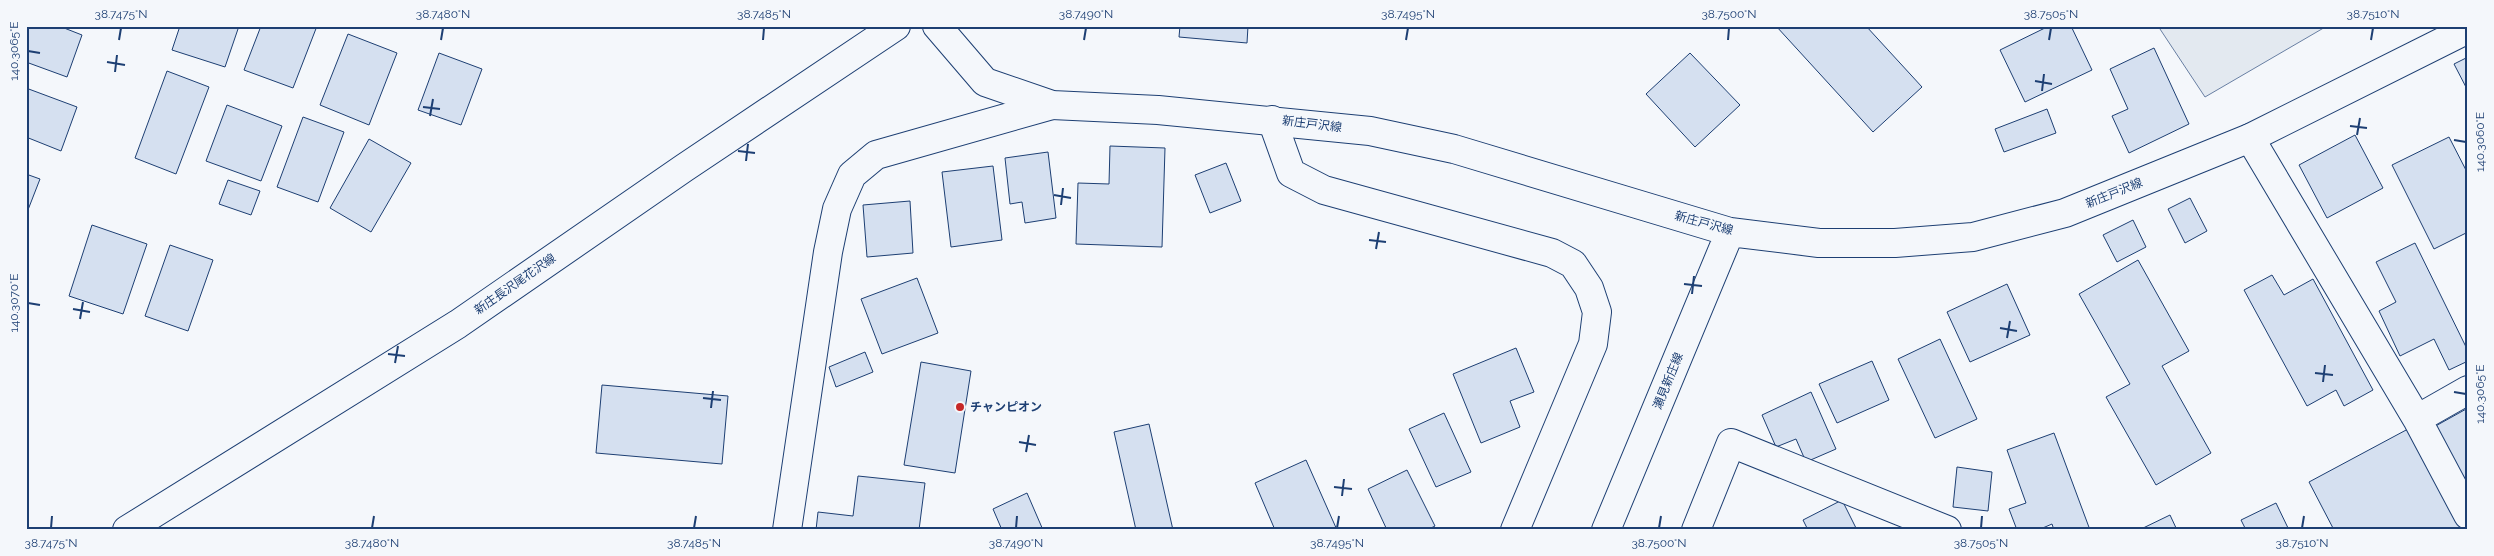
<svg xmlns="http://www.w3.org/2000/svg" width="2494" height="556" font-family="Raleway,'Noto Sans JP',sans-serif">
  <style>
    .green { fill: #e3e9f0; stroke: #687fa3 }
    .building { fill: #d5e0f0; stroke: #1d3f73 }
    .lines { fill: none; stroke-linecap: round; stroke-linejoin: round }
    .minor-casing { stroke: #1d3f73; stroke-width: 30 }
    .major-casing { stroke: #1d3f73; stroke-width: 30 }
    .minor { stroke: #f4f7fb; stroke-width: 28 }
    .major { stroke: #f4f7fb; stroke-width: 28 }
    .ticks { fill: none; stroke: #1d3f73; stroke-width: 2 }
    .poi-dot { fill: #c62828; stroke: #f4f7fb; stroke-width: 2 }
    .labels { text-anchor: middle; stroke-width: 4; stroke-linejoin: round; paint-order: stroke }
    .street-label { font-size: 12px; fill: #1d3f73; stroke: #f4f7fb }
    .poi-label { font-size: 12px; font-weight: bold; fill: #1d3f73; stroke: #f4f7fb; text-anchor: start }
    .neatline { fill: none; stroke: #1d3f73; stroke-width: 2 }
    .ticks-label { font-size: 12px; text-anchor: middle; fill: #1d3f73 }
  </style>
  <rect width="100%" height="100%" fill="#f4f7fb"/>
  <path class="green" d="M 2158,26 L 2327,26 L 2205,97 Z"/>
  <path class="building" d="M 26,26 L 59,26 L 82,35 L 67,77 L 26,62 Z
    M 180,26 L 239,26 L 225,67 L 172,50 Z
    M 261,26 L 317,26 L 293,88 L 244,70 Z
    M 1180,26 L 1248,26 L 1247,43 L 1179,37 Z
    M 1776,26 L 1866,26 L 1922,87 L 1873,132 Z
    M 2049,26 L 2071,26 L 2092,70 L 2025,102 L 2000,50 Z
    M 348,34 L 397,53 L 369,125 L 320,105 Z
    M 2154,48 L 2189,124 L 2129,153 L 2112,116 L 2128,109 L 2110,69 Z
    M 439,53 L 482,69 L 461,125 L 418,110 Z
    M 1690,53 L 1740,105 L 1695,147 L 1646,94 Z
    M 2468,57 L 2468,91 L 2454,64 Z
    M 167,71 L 209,87 L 176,174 L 135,158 Z
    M 26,88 L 77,107 L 61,151 L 26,137 Z
    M 227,105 L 282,126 L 261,181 L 206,161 Z
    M 2047,109 L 2056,133 L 2004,152 L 1995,129 Z
    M 303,117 L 344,132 L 318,202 L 277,187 Z
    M 2355,135 L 2383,188 L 2327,218 L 2299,165 Z
    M 2449,137 L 2468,174 L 2468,232 L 2434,249 L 2392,165 Z
    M 369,139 L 411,163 L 371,232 L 330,208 Z
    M 1110,146 L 1165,148 L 1162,247 L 1076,244 L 1078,183 L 1109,184 Z
    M 1048,152 L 1056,218 L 1025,223 L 1022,202 L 1010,204 L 1005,158 Z
    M 1226,163 L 1241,201 L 1210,213 L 1195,175 Z
    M 993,166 L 1002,240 L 951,247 L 942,172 Z
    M 26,174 L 40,179 L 26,215 Z
    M 228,180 L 260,191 L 251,215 L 219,204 Z
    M 2190,198 L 2207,231 L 2185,243 L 2168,209 Z
    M 910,201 L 913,253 L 867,257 L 863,205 Z
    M 2133,220 L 2146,247 L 2117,262 L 2103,235 Z
    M 92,225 L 147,244 L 123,314 L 69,296 Z
    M 2415,243 L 2468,351 L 2468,361 L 2449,370 L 2434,339 L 2400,356 L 2379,311 L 2396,302 L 2376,262 Z
    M 170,245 L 213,260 L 188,331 L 145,316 Z
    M 2138,260 L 2189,351 L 2162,366 L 2211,453 L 2156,485 L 2106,397 L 2130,384 L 2079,294 Z
    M 2272,275 L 2284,295 L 2313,279 L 2373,390 L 2344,406 L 2336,390 L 2307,406 L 2244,290 Z
    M 917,278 L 938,333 L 882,354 L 861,299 Z
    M 2007,284 L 2030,335 L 1970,362 L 1947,312 Z
    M 1940,339 L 1977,419 L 1935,438 L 1898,359 Z
    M 1516,348 L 1534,392 L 1510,401 L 1520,427 L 1481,443 L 1453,374 Z
    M 865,352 L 873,372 L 836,387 L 829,367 Z
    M 1872,361 L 1889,400 L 1837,423 L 1819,384 Z
    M 921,362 L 971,371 L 955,473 L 904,465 Z
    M 602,385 L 728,396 L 722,464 L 596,453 Z
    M 1811,392 L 1836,449 L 1806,462 L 1796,439 L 1776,447 L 1762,415 Z
    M 2468,408 L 2468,492 L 2432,428 Z
    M 1444,413 L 1471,472 L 1436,487 L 1409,429 Z
    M 1149,424 L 1173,530 L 1136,530 L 1114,432 Z
    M 2408,429 L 2462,530 L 2334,530 L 2309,482 Z
    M 2054,433 L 2090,530 L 2054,530 L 2052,524 L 2038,530 L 2017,530 L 2009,509 L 2026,503 L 2007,450 Z
    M 1306,460 L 1337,530 L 1275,530 L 1255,483 Z
    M 1957,467 L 1992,472 L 1988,511 L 1953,507 Z
    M 1407,470 L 1435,526 L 1427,530 L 1387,530 L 1368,489 Z
    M 858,476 L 925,483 L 919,530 L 816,530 L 818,512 L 853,516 Z
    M 1027,493 L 1043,530 L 1002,530 L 993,509 Z
    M 1842,500 L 1857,530 L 1808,530 L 1803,520 Z
    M 2276,503 L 2289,530 L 2246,530 L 2241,520 Z
    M 2170,515 L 2177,530 L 2139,530 Z"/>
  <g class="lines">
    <defs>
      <path id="minor" d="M 1272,120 L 1291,173 L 1324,190 L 1552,253 L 1573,264 L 1589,288 L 1597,312 L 1593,344 L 1515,530
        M 2250,138 L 2417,419 L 2468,515
        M 2417,419 L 2468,390
        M 787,530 L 828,252 L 837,209 L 852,175 L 876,155 L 1052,105
        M 1696,530 L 1731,443 L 1947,530"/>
      <path id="major" d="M 937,26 L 985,82 L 1052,105 L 1158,110 L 1370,131 L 1454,149 L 1730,232 L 1819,243 L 1895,243 L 1973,237 L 2065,213 L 2250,138 L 2468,29
        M 127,530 L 458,324 L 684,168 L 896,26
        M 1606,530 L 1730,232"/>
    </defs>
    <use href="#minor" class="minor-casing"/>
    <use href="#major" class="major-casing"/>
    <use href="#minor" class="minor"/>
    <use href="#major" class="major"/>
  </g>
  <path class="ticks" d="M 119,40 L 121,28M 441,40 L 443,28M 763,40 L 764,28M 1084,40 L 1086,28M 1406,40 L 1408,28M 1728,40 L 1729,28M 2049,40 L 2051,28M 2371,40 L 2373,28M 28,51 L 40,53M 107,62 L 125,65M 115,72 L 117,55M 2035,81 L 2052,84M 2042,91 L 2044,74M 423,107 L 440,109M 430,116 L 433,99M 2350,126 L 2367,128M 2357,135 L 2360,118M 2454,140 L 2466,142M 738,151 L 755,153M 746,161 L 748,144M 1054,195 L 1071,198M 1061,205 L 1063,188M 1369,240 L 1386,242M 1376,249 L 1379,232M 1684,284 L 1702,286M 1692,294 L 1694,276M 28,303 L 40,305M 73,309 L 90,312M 80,319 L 83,302M 2000,328 L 2017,331M 2007,338 L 2010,321M 388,354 L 405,356M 395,363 L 398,346M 2315,373 L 2333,375M 2323,382 L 2325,365M 2454,392 L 2466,394M 703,398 L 721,400M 711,408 L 713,391M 1019,442 L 1036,445M 1026,452 L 1029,435M 1334,487 L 1352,489M 1342,496 L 1344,479M 51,528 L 52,516M 372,528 L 374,516M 694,528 L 696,516M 1016,528 L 1017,516M 1337,528 L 1339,516M 1659,528 L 1661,516M 1981,528 L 1982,516M 2302,528 L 2304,516"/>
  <circle class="poi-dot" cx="960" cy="407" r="5"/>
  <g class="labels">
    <g class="street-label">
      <text transform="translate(1312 124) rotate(7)" y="4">新庄戸沢線</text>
      <text transform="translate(2114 193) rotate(-22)" y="4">新庄戸沢線</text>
      <text transform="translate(1704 223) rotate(15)" y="4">新庄戸沢線</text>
      <text transform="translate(515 284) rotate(-35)" y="4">新庄長沢尾花沢線</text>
      <text transform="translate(1668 381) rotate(-68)" y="4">瀬見新庄線</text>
    </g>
    <g class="poi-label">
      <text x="970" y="411">チャンピオン</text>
    </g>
  </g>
  <rect width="2494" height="556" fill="none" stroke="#f4f7fb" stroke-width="55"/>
  <rect x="28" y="28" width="2438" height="500" class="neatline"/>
  <g class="ticks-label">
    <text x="121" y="18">38.7475°N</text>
    <text x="443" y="18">38.7480°N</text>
    <text x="764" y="18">38.7485°N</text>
    <text x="1086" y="18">38.7490°N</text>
    <text x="1408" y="18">38.7495°N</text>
    <text x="1729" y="18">38.7500°N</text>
    <text x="2051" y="18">38.7505°N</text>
    <text x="2373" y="18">38.7510°N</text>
    <text transform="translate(14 51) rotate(-90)" y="4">140.3065°E</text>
    <text transform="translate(2480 142) rotate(-90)" y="4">140.3060°E</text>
    <text transform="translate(14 303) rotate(-90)" y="4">140.3070°E</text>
    <text transform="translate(2480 394) rotate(-90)" y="4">140.3065°E</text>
    <text x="51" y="547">38.7475°N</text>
    <text x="372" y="547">38.7480°N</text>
    <text x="694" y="547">38.7485°N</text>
    <text x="1016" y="547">38.7490°N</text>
    <text x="1337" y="547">38.7495°N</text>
    <text x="1659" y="547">38.7500°N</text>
    <text x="1981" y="547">38.7505°N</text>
    <text x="2302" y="547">38.7510°N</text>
  </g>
</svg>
